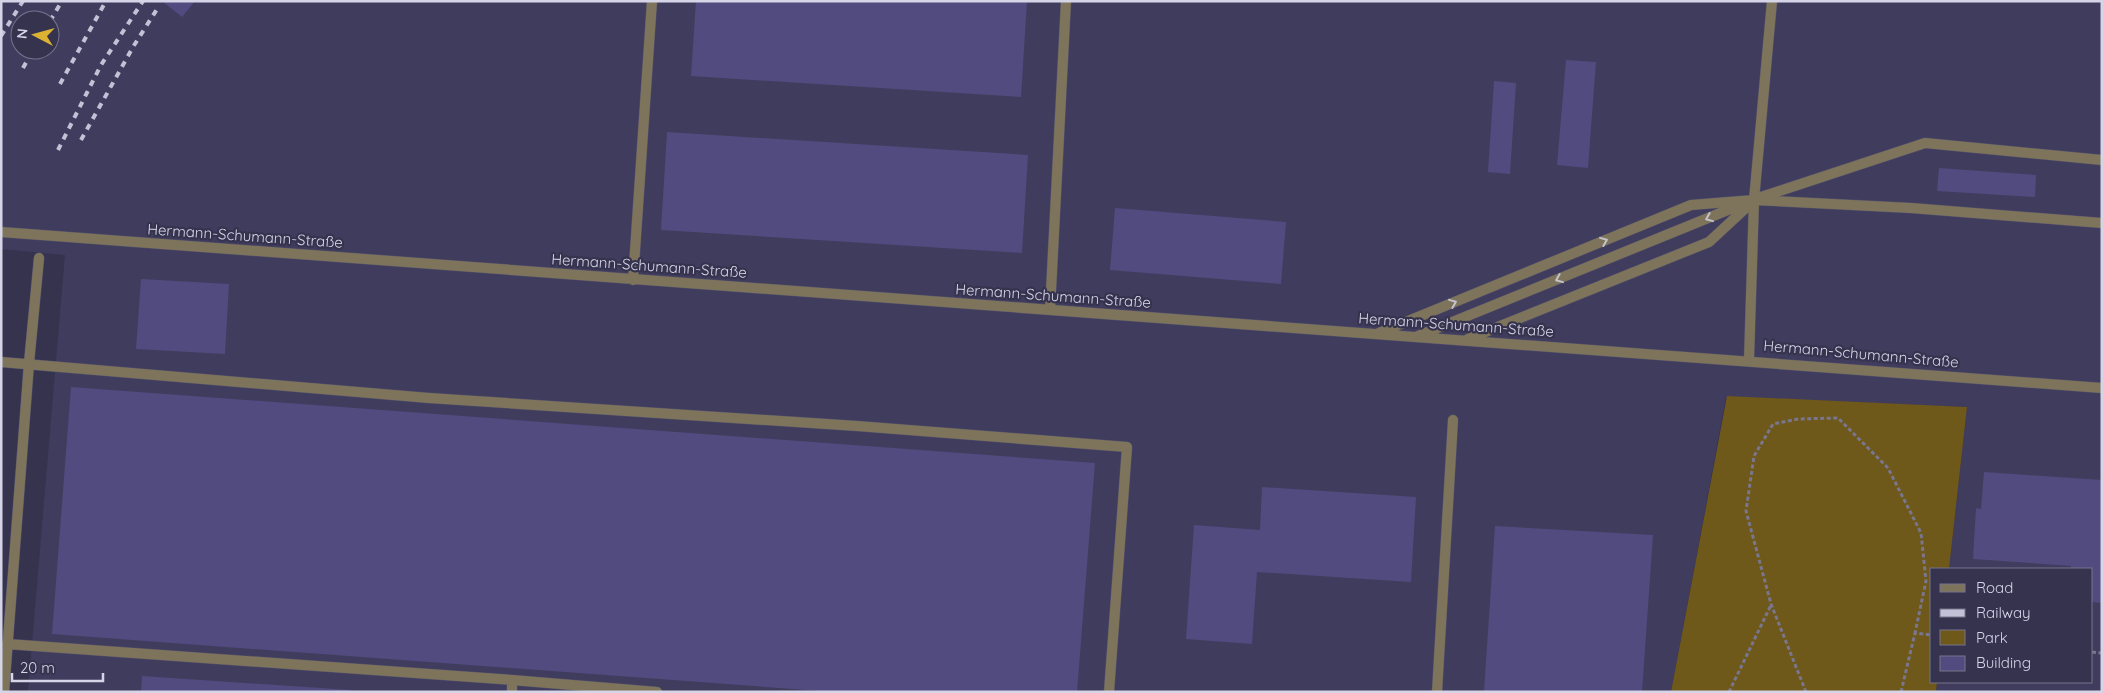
<svg xmlns="http://www.w3.org/2000/svg" width="2103" height="693" font-family="Quicksand,sans-serif">
  <style>
    .built { fill: #403c5e; fill-rule: evenodd }
    .green { fill: #6e581a }
    .building { fill: #524b7f }
    .lines { fill: none; stroke-linecap: round; stroke-linejoin: round }
    .service-casing { stroke: #53506a; stroke-width: 11 }
    .minor-casing { stroke: #53506a; stroke-width: 11 }
    .path { stroke: #79768e; stroke-width: 3; stroke-dasharray: 4 2.5; stroke-linecap: butt }
    .service { stroke: #7d745b; stroke-width: 10 }
    .minor { stroke: #7d745b; stroke-width: 10 }
    .rail { stroke: #c3c1d5; stroke-width: 4; stroke-dasharray: 6 6; stroke-linecap: butt }
    .oneway { stroke: #c4c2cb }
    .labels { text-anchor: middle; stroke-width: 4.5; stroke-linejoin: round; paint-order: stroke }
    .street-label { font-size: 15px; fill: #d6d5e7; stroke: #36334f }
  </style>
  <rect width="100%" height="100%" fill="#36334f"/>
  <path class="built" d="M 1,1 L 2102,1 L 2102,692 L 1936,692 L 1937,682 L 2092,682 L 2092,569 L 1949,569 L 1967,407 L 1726,397 L 1671,692 L 28,692 L 65,255 L 1,249 ZM 20,20 L 50,20 L 50,50 L 20,50 Z"/>
  <path class="green" d="M 1727,396 L 1967,407 L 1949,569 L 1932,569 L 1932,682 L 1937,682 L 1936,692 L 1671,692 Z"/>
  <path class="building" d="M 162,1 L 195,1 L 182,17 Z
    M 696,1 L 1027,1 L 1021,97 L 691,76 Z
    M 1566,60 L 1596,62 L 1588,168 L 1557,165 Z
    M 1494,81 L 1516,83 L 1510,174 L 1488,172 Z
    M 667,132 L 1028,155 L 1022,253 L 661,230 Z
    M 1939,168 L 2036,175 L 2035,197 L 1937,191 Z
    M 1115,208 L 1286,222 L 1281,284 L 1110,270 Z
    M 141,279 L 229,284 L 225,354 L 136,349 Z
    M 71,387 L 1095,463 L 1077,692 L 834,692 L 52,634 Z
    M 1984,472 L 2102,480 L 2102,603 L 2092,602 L 2092,569 L 2071,569 L 2071,566 L 1973,559 L 1976,508 L 1981,509 Z
    M 1262,487 L 1416,497 L 1411,582 L 1257,572 L 1252,644 L 1186,639 L 1194,525 L 1260,530 Z
    M 1495,526 L 1653,535 L 1642,692 L 1484,692 Z
    M 142,676 L 351,690 L 351,692 L 141,692 Z"/>
  <g class="lines">
    <defs>
      <path id="service" d="M 1761,197 L 1925,143 L 2102,160
        M 1,232 L 2102,388
        M 633,280 L 652,1
        M 1050,310 L 1066,1
        M 1379,333 L 1691,205 L 1754,200 L 1911,208 L 2102,223
        M 1418,336 L 1745,203
        M 1468,339 L 1709,242 L 1750,204
        M 1749,360 L 1754,200 L 1772,1
        M 1,362 L 429,398 L 857,426 L 1127,447 L 1109,692
        M 7,644 L 512,680
        M 512,692 L 512,680 L 657,692
        M 1437,692 L 1453,420"/>
      <path id="minor" d="M 4,692 L 29,363 L 39,258"/>
    </defs>
    <use href="#service" class="service-casing"/>
    <use href="#minor" class="minor-casing"/>
    <path class="path" d="M 2092,652 L 2102,653
      M 1729,692 L 1771,605
      M 1806,692 L 1771,604 L 1746,511 L 1754,456 L 1773,424 L 1798,419 L 1838,418 L 1888,468 L 1921,533 L 1926,581 L 1915,633
      M 1901,692 L 1915,633 L 1932,635"/>
    <use href="#service" class="service"/>
    <use href="#minor" class="minor"/>
    <path class="rail" d="M 50,21 L 62,1
      M 1,36 L 23,1
      M 23,68 L 33,50
      M 60,84 L 106,1
      M 81,140 L 133,47 L 159,6
      M 58,150 L 101,65 L 143,1"/>
  </g>
  <defs><path id="oneway-chevron" d="M-2-3.5L2.5 0L-2 3.5" fill="none" stroke-width="1.6" stroke-linecap="round" stroke-linejoin="round" transform="scale(1.25)"/></defs>
  <g class="oneway">
    <use href="#oneway-chevron" transform="translate(1709 218) rotate(158)"/>
    <use href="#oneway-chevron" transform="translate(1604 241) rotate(-22)"/>
    <use href="#oneway-chevron" transform="translate(1559 279) rotate(158)"/>
    <use href="#oneway-chevron" transform="translate(1453 303) rotate(-22)"/>
  </g>
  <g class="labels">
    <g class="street-label">
      <text transform="translate(245 236) rotate(4)" y="5">Hermann-Schumann-Straße</text>
      <text transform="translate(649 266) rotate(4)" y="5">Hermann-Schumann-Straße</text>
      <text transform="translate(1053 296) rotate(4)" y="5">Hermann-Schumann-Straße</text>
      <text transform="translate(1456 325) rotate(4)" y="5">Hermann-Schumann-Straße</text>
      <text transform="translate(1861 354) rotate(5)" y="5">Hermann-Schumann-Straße</text>
    </g>
  </g>
  <rect width="2103" height="693" fill="none" stroke="#d6d5e7" stroke-width="5"/>
  <rect x="1930" y="568" width="162" height="115" fill="#36334f" stroke="#76748c"/>
  <rect x="1940" y="584" width="25" height="8" fill="#7d745b" stroke="#76748c"/>
  <text x="1976" y="593" font-size="15" fill="#d6d5e7">Road</text>
  <rect x="1940" y="609" width="25" height="8" fill="#c3c1d5" stroke="#76748c"/>
  <text x="1976" y="618" font-size="15" fill="#d6d5e7">Railway</text>
  <rect x="1940" y="630" width="25" height="15" fill="#6e581a" stroke="#76748c"/>
  <text x="1976" y="643" font-size="15" fill="#d6d5e7">Park</text>
  <rect x="1940" y="656" width="25" height="15" fill="#524b7f" stroke="#76748c"/>
  <text x="1976" y="668" font-size="15" fill="#d6d5e7">Building</text>
  <g transform="translate(35 35) rotate(276)"><circle r="24" fill="#36334f" stroke="#76748c"/>
  <path d="M0-4L9 19L0 12L-9 19Z" fill="#dcb233"/>
  <text y="-8" font-size="14" font-weight="bold" text-anchor="middle" fill="#d6d5e7">N</text>
  </g>
  <path d="M12 673v8h91v-8" fill="none" stroke="#d6d5e7" stroke-width="2.5"/>
  <text x="20" y="673" font-size="15" fill="#d6d5e7" stroke="#36334f" stroke-width="4" paint-order="stroke">20 m</text>
</svg>
